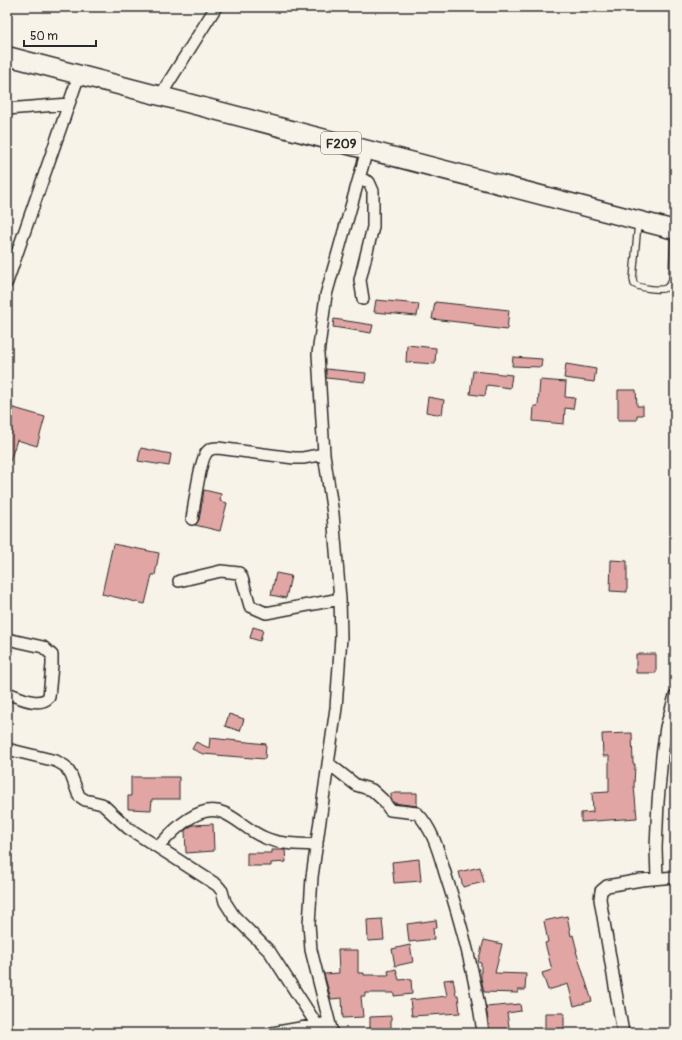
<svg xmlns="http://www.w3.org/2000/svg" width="682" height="1040" font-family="Pangolin,sans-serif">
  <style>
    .building { fill: #e1a6a4; stroke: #2b2b2b }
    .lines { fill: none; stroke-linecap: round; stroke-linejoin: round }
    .lane-casing { stroke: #2b2b2b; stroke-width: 8 }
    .street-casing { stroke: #2b2b2b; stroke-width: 14 }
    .primary-casing { stroke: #2b2b2b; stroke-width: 21 }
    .lane { stroke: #f7f3e8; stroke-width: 5.5 }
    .street { stroke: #f7f3e8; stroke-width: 11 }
    .primary { stroke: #f7f3e8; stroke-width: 18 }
    .labels { text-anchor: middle; stroke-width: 3.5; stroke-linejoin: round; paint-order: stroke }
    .shield { fill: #f7f3e8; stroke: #686764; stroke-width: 1 }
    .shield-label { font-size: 13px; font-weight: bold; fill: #2b2b2b }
  </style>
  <rect width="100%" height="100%" fill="#f7f3e8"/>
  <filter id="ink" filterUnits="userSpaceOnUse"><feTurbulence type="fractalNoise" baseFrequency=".025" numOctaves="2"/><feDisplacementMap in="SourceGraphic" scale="8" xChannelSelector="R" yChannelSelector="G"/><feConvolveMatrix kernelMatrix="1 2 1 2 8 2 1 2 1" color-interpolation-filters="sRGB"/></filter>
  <g filter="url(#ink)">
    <path class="building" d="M 376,300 L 419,304 L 417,316 L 374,312 Z
      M 435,302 L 509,310 L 507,330 L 474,326 L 475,324 L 432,319 Z
      M 334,319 L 373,325 L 371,333 L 333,327 Z
      M 407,345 L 436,348 L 435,364 L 406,362 Z
      M 513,357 L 542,359 L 541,367 L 512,366 Z
      M 566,364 L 596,369 L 594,382 L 564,378 Z
      M 326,369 L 366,373 L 365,382 L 326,378 Z
      M 473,371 L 512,375 L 510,388 L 487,385 L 485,396 L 470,394 Z
      M 540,380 L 566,382 L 565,397 L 575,398 L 573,409 L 565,408 L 564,424 L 533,421 L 534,406 L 538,406 Z
      M 618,390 L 636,390 L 637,406 L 643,406 L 643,415 L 637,415 L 637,420 L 618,420 Z
      M 428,397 L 444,400 L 442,415 L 426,412 Z
      M 7,406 L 45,417 L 37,446 L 17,440 L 8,467 L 7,466 Z
      M 141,448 L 171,454 L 169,466 L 138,461 Z
      M 204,490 L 221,494 L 220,501 L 227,503 L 220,531 L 195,525 L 199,520 Z
      M 113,544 L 159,553 L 155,575 L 152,575 L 145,604 L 102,594 Z
      M 611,560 L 627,561 L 627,592 L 610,591 Z
      M 276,573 L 291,576 L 286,598 L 271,595 Z
      M 253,627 L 263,630 L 260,641 L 250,638 Z
      M 636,654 L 656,654 L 656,673 L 636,673 Z
      M 229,714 L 244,719 L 240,731 L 225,726 Z
      M 632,733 L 633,764 L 635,764 L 634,786 L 637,818 L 581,822 L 581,813 L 593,812 L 592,793 L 609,792 L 609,756 L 603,756 L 602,734 Z
      M 210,738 L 266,744 L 265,759 L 203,754 L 192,749 L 196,742 L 209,748 Z
      M 131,777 L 179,777 L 179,799 L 152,799 L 151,810 L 128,809 L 128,796 L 131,796 Z
      M 391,793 L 417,793 L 417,806 L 394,803 L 391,799 Z
      M 213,824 L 214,851 L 186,853 L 185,830 L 193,825 Z
      M 272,850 L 285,850 L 286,862 L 271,863 L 271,866 L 247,866 L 247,853 L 272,853 Z
      M 419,859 L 421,881 L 394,883 L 392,862 Z
      M 480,867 L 484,882 L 463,887 L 459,872 Z
      M 567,916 L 571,936 L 573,935 L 577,951 L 576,951 L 592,1001 L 574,1006 L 568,984 L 548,990 L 542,973 L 552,970 L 545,943 L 548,942 L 544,921 Z
      M 382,919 L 384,940 L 368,941 L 367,920 Z
      M 436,920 L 437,928 L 433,928 L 434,939 L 409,942 L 407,924 Z
      M 484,940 L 502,944 L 495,973 L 526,974 L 525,990 L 518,990 L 518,993 L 484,992 L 481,978 L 481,963 L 478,962 Z
      M 410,945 L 413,962 L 395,966 L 392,949 Z
      M 338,950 L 358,950 L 358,973 L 364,973 L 364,975 L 389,975 L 388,971 L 396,969 L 399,980 L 411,979 L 412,994 L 394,996 L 394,993 L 365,993 L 365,996 L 361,996 L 363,1017 L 343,1018 L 342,998 L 331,999 L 324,974 L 339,973 Z
      M 453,979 L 456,995 L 458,995 L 460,1013 L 412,1016 L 410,1000 L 447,996 L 444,980 Z
      M 520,1004 L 521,1011 L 507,1013 L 510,1033 L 490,1033 L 486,1007 Z
      M 545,1013 L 564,1013 L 564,1033 L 545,1033 Z
      M 391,1016 L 391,1033 L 370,1033 L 370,1017 Z"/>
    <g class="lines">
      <defs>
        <path id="lane" d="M 638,223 L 633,279 L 634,284 C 639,288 660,291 666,288 C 669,286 670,283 672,280 L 674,232"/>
        <path id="street" d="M 160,96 L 216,7
          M 7,109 L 69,104
          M 359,178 L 369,182 L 373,191 L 373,227 L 360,280 L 363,299
          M 7,282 L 79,75
          M 192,519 C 194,507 200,459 207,452 C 210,448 214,448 218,448 L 294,458 L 303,458 L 324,454
          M 179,581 L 221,571 L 239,573 L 242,578 L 250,606 L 266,613 L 340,599
          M 7,639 L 43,647 L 52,655 L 52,665 L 49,697 C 39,708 19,697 7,693
          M 7,749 L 56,761 L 65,766 L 71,775 L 79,796 L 85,800 L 102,804 L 128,828 L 217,885 L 222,891 L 225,902 L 234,916 L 270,952 L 317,1025
          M 328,763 L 356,785 L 372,790 L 383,800 L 390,810 L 417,813 C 433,829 439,853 445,873 C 462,925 476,979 483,1033
          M 158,847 C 173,831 199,802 224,813 C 238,819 249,831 263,837 C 280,845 299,844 317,845
          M 657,878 L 656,848 L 658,802 L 662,756 L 666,727 L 675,696
          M 272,1033 L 323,1024
          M 332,1033 L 311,950 L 309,924 L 312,877 L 336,708 L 341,637 L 340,599 L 333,514 L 324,454 L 318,354 L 326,295 L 367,150
          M 623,1033 L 600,899 L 601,891 L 607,886 L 641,880 L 675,877"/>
        <path id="primary" d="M 7,56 L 675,230"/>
      </defs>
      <use href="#lane" class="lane-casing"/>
      <use href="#street" class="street-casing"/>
      <use href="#primary" class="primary-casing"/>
      <use href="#lane" class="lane"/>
      <use href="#street" class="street"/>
      <use href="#primary" class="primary"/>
    </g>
  </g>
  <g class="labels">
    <rect class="shield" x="321" y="132" width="40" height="22" rx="3"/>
    <g class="shield-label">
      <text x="341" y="148">F209</text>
    </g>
  </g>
  <rect width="682" height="1040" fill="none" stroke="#f7f3e8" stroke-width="24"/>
  <rect x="12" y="12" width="658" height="1016" fill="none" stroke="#2b2b2b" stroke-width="1.5" filter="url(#ink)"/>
  <path d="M24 40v6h72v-6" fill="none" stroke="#2b2b2b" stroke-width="2"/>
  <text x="30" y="40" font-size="12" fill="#2b2b2b" stroke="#f7f3e8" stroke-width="3" paint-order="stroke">50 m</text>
</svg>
